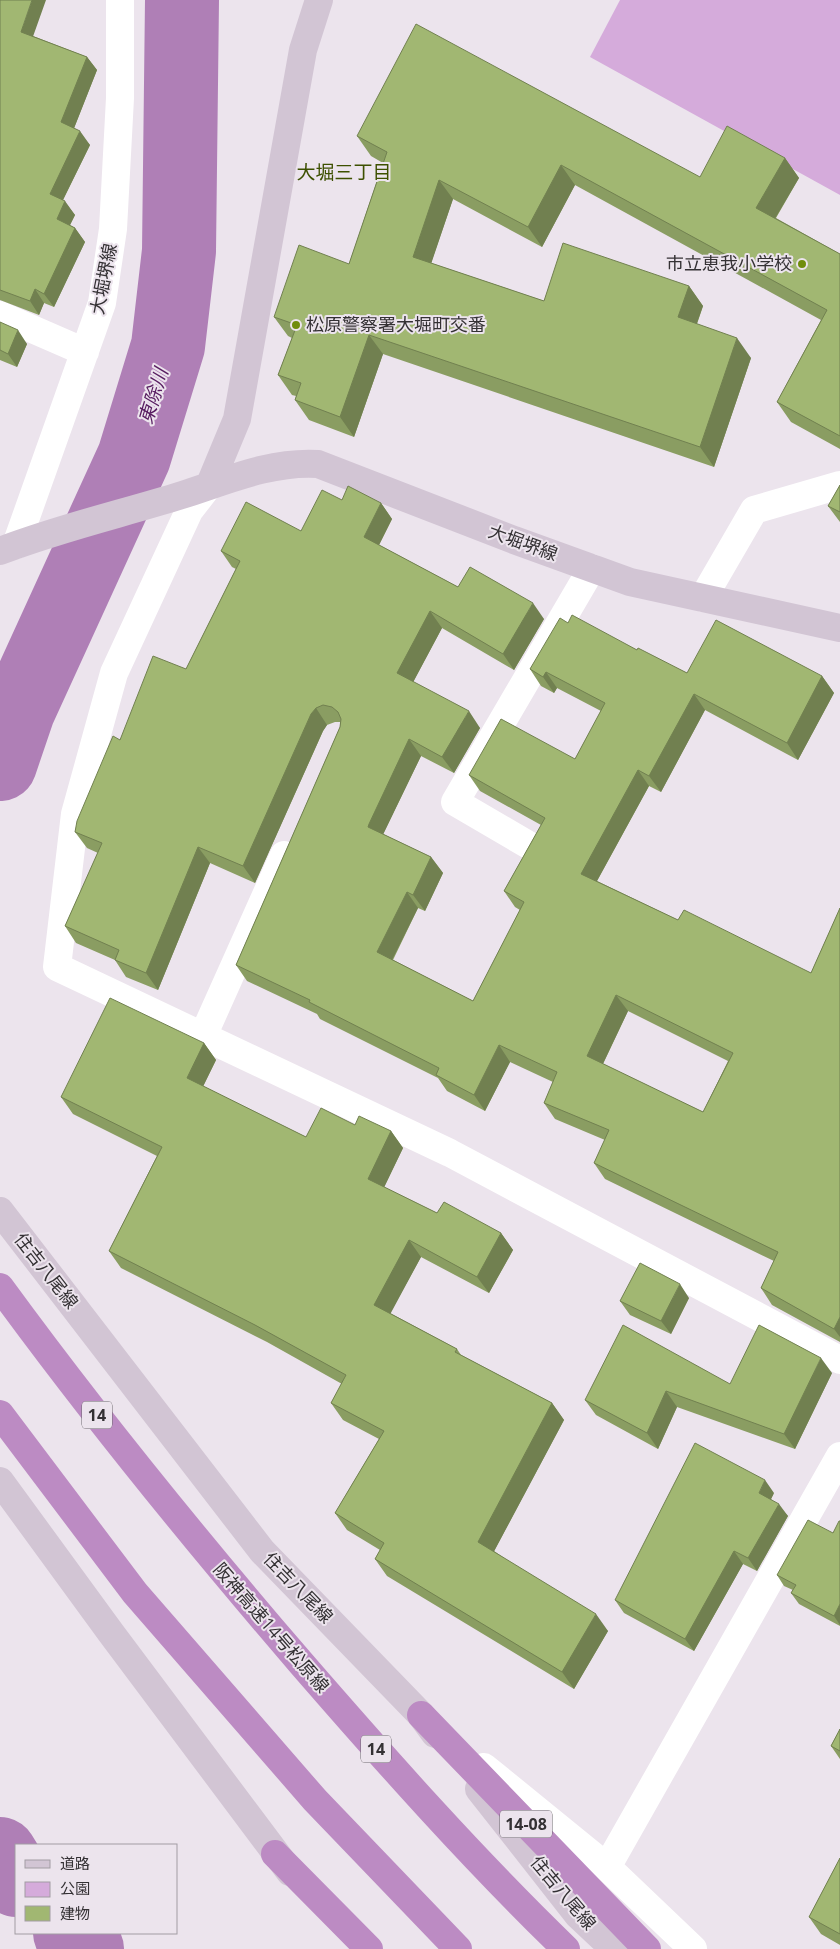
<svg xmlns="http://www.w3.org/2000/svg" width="840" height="1949" font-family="'Open Sans','Noto Sans JP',sans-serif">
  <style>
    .green { fill: #d5abdb }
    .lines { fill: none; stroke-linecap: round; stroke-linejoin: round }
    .river { stroke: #af7fb6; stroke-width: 74 }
    .minor { stroke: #fff; stroke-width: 28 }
    .secondary { stroke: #d2c5d4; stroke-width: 28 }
    .motorway { stroke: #bc8bc3; stroke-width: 28 }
    .wall { fill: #8a9d62; fill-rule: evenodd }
    .shaded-wall { fill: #718050 }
    .building { fill: #a1b772; stroke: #718050; fill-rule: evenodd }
    .poi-dot { fill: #708d0d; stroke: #ece4ed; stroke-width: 2 }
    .labels { text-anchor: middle; stroke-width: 4; stroke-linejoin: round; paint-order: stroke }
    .shield { fill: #ece4ed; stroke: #6b676c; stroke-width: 1 }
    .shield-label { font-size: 16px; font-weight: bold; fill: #343134 }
    .poi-label { font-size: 18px; fill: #343134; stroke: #ece4ed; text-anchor: end }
    .street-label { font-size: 18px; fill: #343134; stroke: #ece4ed }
    .neighbourhood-label { font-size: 19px; fill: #3d5000; stroke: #ece4ed }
    .water-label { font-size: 19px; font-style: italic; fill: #571c60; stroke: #ece4ed }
  </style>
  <rect width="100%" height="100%" fill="#ece4ed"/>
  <path class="green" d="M 620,0 L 840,0 L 840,195 L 590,57 Z"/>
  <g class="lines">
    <path class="river" d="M 0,764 L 18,711 L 134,457 L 168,346 L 179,251 L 182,0
      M 0,1854 L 16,1880
      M 70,1933 L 87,1949"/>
    <path class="minor" d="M 0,315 L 85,352
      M 210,484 L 189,511 L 114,673 L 75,814 L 57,967 L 450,1153 L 840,1360
      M 16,545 L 102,303 L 113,229 L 120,98 L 120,0
      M 703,598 L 754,510 L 840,485
      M 532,847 L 455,802 L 592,568
      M 203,1036 L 284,855
      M 484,1767 L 607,1867 L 693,1949
      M 607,1867 L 840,1456"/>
    <path class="secondary" d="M 210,484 L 237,419 L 303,50 L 319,0
      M 0,551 C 59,528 121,514 182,495 C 226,481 271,461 318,464 L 514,540 L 630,582 L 840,628
      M 0,1211 L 262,1551 L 421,1715 L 435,1734
      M 0,1481 L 111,1633 L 290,1872
      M 479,1789 L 578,1915 L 614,1949"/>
    <path class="motorway" d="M 0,1287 C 95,1417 196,1541 301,1663 C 386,1761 473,1859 566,1949
      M 0,1414 L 135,1593 L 315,1800 L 458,1949
      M 421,1715 L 647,1949
      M 275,1854 L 369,1949"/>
  </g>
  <path class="wall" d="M 0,0 L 33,36 L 87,57 L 97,70 L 74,128 L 90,145 L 63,200 L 75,215 L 70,225 L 75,228 L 85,242 L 54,307 L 44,303 L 39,315 L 0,300 Z
    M 357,136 L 700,177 L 785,158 L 799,178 L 776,218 L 840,254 L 840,449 L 791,422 L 777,402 L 821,320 L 575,185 L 542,247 L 453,199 L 431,263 L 544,301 L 689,286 L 703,306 L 697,324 L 751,358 L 714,467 L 383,354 L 354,437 L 309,420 L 295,400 L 296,396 L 292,395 L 278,375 L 292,338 L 288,336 L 274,317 L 349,264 L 383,163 L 371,156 Z
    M 0,322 L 27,344 L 17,367 L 0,360 Z
    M 840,485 L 840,522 L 828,506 Z
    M 342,500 L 381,503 L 392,519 L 379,545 L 458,587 L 544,619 L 514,670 L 442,628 L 413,682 L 480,728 L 454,773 L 421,756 L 383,834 L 431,857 L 443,873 L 425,911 L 418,908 L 393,960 L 473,1001 L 520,910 L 515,907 L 504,891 L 541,825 L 480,791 L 469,775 L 575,759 L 601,711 L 557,688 L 554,693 L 541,686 L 530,669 L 568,623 L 637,650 L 687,673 L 822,676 L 834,693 L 798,760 L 705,710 L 661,792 L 649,786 L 597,881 L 678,920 L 811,973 L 840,908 L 840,1342 L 772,1305 L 761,1288 L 774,1261 L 605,1179 L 594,1163 L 605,1140 L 555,1119 L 544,1103 L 553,1082 L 510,1062 L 485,1111 L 447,1091 L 438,1078 L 320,1019 L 317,1014 L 247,981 L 236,965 L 340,727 L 340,722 L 335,722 L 327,725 L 323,731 L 255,883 L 210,863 L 158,990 L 126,977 L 115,960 L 76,943 L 65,926 L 98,853 L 87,848 L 75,832 L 120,740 L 186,669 L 236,569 L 232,567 L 221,551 L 301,531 ZM 628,1011 L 728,1061 L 703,1112 L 603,1064 Z
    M 204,1043 L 216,1060 L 203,1086 L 306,1137 L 355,1125 L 391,1131 L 403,1148 L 384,1187 L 437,1213 L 501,1233 L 513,1250 L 489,1293 L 421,1257 L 390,1313 L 457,1349 L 461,1355 L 552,1403 L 564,1420 L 494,1551 L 608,1631 L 574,1689 L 387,1576 L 375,1559 L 380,1550 L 347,1530 L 335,1513 L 379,1439 L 343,1420 L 331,1403 L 342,1384 L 267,1342 L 121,1268 L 109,1251 L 157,1156 L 73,1114 L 61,1097 Z
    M 689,1298 L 671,1334 L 630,1315 L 620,1301 Z
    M 832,1373 L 795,1449 L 677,1407 L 658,1449 L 596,1415 L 585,1400 Z
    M 774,1493 L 771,1499 L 788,1516 L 757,1571 L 743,1564 L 694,1651 L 624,1613 L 615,1600 Z
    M 840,1521 L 840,1626 L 799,1604 L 791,1593 L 793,1590 L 784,1586 L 777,1575 L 833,1533 Z
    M 840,1729 L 840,1759 L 831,1746 Z
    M 840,1858 L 840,1945 L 821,1934 L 809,1917 Z"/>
  <path class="shaded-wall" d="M 32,0 L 46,0 L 30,45 L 21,32 Z
    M 87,57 L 97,70 L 71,136 L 61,122 Z
    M 80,131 L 90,145 L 59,208 L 50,194 Z
    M 785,158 L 799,178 L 770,227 L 756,208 Z
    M 561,165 L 575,185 L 542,247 L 528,227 Z
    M 439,180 L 453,199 L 427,276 L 413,257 Z
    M 65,201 L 75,215 L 66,233 L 57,219 Z
    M 75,228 L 85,242 L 54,307 L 44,294 Z
    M 689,286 L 703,306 L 692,337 L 678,317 Z
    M 35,289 L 44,303 L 39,315 L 30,301 Z
    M 18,330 L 27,344 L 17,367 L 8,354 Z
    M 369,335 L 383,354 L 354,437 L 340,417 Z
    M 737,338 L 751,358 L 714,467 L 700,447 Z
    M 381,503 L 392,519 L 375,553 L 364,537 Z
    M 533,603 L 544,619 L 514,670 L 503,654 Z
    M 430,611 L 442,628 L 409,690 L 397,673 Z
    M 546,672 L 557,688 L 554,693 L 543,677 Z
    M 822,676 L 834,693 L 798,760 L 787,743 Z
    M 694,694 L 705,710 L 661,792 L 649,776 Z
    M 316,708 L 327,725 L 323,731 L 255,883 L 243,866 L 311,714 Z
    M 469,711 L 480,728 L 454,773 L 442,757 Z
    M 409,739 L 421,756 L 380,841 L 368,827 L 369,824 Z
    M 638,770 L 649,786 L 592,890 L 581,874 Z
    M 198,847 L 210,863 L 158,990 L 146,973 Z
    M 431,857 L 443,873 L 425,911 L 413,895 Z
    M 407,892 L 418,908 L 388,968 L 377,952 Z
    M 616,995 L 628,1011 L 599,1072 L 587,1056 Z
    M 204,1043 L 216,1060 L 199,1095 L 187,1078 Z
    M 499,1045 L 510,1062 L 485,1111 L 474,1095 Z
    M 391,1131 L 403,1148 L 380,1196 L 368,1179 Z
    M 501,1233 L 513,1250 L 489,1293 L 477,1277 Z
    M 409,1240 L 421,1257 L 386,1322 L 374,1305 Z
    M 680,1284 L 689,1298 L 671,1334 L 661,1321 Z
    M 840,1317 L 840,1337 L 834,1329 Z
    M 821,1358 L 832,1373 L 795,1449 L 784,1434 Z
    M 666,1391 L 677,1407 L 658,1449 L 647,1433 Z
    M 552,1403 L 564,1420 L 490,1559 L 478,1542 Z
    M 765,1480 L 774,1493 L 768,1505 L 759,1493 Z
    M 779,1504 L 788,1516 L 757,1571 L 748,1558 Z
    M 734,1551 L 743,1564 L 694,1651 L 685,1639 Z
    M 840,1604 L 840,1625 L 834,1616 Z
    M 596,1614 L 608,1631 L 574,1689 L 562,1672 Z"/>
  <path class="building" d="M 0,0 L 32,0 L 21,32 L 87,57 L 61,122 L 80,131 L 50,194 L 65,201 L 57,219 L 75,228 L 44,294 L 35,289 L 30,301 L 0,290 Z
    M 416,24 L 700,177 L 727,126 L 785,158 L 756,208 L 840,254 L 840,436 L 777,402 L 827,310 L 561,165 L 528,227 L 439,180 L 413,257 L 544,301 L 563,243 L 689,286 L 678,317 L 737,338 L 700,447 L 369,335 L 340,417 L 295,400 L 301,383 L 278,375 L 297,325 L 274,317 L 299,245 L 349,264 L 387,152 L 357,136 Z
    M 0,322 L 18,330 L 8,354 L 0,350 Z
    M 840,485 L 840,512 L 828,506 Z
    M 348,486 L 381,503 L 364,537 L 458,587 L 470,567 L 533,603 L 503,654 L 430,611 L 397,673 L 469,711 L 442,757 L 409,739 L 369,824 L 368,827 L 431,857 L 413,895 L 407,892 L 377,952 L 473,1001 L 524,902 L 504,891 L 545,818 L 469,775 L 501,719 L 575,759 L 605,703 L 546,672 L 543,677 L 530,669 L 560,618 L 568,623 L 572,615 L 637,650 L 638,648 L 687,673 L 716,620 L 822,676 L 787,743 L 694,694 L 649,776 L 638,770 L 581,874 L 678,920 L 684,910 L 811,973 L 840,908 L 840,1317 L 834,1329 L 761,1288 L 778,1252 L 594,1163 L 609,1130 L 544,1103 L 557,1072 L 499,1045 L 474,1095 L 436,1075 L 439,1068 L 309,1002 L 310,1000 L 236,965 L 340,727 L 341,719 L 338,712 L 332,707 L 323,705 L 316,708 L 311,714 L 243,866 L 198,847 L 146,973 L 115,960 L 119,950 L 65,926 L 102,843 L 75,832 L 77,821 L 113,736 L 120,740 L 153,656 L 186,669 L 240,561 L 221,551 L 246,502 L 301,531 L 322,490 L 342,500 ZM 616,995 L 733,1053 L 703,1112 L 587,1056 Z
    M 110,998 L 204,1043 L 187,1078 L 306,1137 L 321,1108 L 355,1125 L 359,1116 L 391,1131 L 368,1179 L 437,1213 L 444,1202 L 501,1233 L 477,1277 L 409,1240 L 374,1305 L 457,1349 L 455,1352 L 552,1403 L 478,1542 L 596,1614 L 562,1672 L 375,1559 L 384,1543 L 335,1513 L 384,1431 L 331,1403 L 346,1375 L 255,1325 L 109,1251 L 162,1147 L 61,1097 Z
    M 640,1263 L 680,1284 L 661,1321 L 620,1301 Z
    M 623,1325 L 730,1384 L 759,1325 L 821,1358 L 784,1434 L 666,1391 L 647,1433 L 585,1400 Z
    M 695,1443 L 765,1480 L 759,1493 L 779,1504 L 748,1558 L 734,1551 L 685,1639 L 615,1600 Z
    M 808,1520 L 833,1533 L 839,1521 L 840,1521 L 840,1604 L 834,1616 L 791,1593 L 796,1585 L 777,1575 Z
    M 840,1729 L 840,1751 L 831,1746 Z
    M 840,1858 L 840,1934 L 809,1917 Z"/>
  <g class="poi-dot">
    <circle cx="802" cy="264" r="5"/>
    <circle cx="296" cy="325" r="5"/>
  </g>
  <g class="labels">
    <g class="shield">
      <rect x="82" y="1401.5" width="30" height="27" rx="4"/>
      <rect x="361" y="1735.5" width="30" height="27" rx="4"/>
      <rect x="500" y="1810.5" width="52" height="27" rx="4"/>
    </g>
    <g class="shield-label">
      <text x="97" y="1421">14</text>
      <text x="376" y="1755">14</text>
      <text x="526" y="1830">14-08</text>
    </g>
    <g class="poi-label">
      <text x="792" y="270">市立恵我小学校</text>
      <text x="306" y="331" text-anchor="start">松原警察署大堀町交番</text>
    </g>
    <g class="street-label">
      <text transform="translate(104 279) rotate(-79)" y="6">大堀堺線</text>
      <text transform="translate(523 543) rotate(20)" y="6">大堀堺線</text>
      <text transform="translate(46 1271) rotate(52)" y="6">住吉八尾線</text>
      <text transform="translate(298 1588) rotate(46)" y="6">住吉八尾線</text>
      <text transform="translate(271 1628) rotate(49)" y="6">阪神高速14号松原線</text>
      <text transform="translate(563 1893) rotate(50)" y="6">住吉八尾線</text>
    </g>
    <g class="neighbourhood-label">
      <text x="344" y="179">大堀三丁目</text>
    </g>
    <g class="water-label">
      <text transform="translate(153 396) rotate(-73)" y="7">東除川</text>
    </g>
  </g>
  <rect x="15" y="1844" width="162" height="90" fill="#ece4ed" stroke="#a29ca3"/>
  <rect x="25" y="1860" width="25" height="8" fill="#d2c5d4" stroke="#a29ca3"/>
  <text x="60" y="1869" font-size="15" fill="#343134">道路</text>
  <rect x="25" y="1882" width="25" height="15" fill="#d5abdb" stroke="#a29ca3"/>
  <text x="60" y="1894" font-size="15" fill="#343134">公園</text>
  <rect x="25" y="1906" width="25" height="15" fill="#a1b772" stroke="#a29ca3"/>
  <text x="60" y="1919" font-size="15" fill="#343134">建物</text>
</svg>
